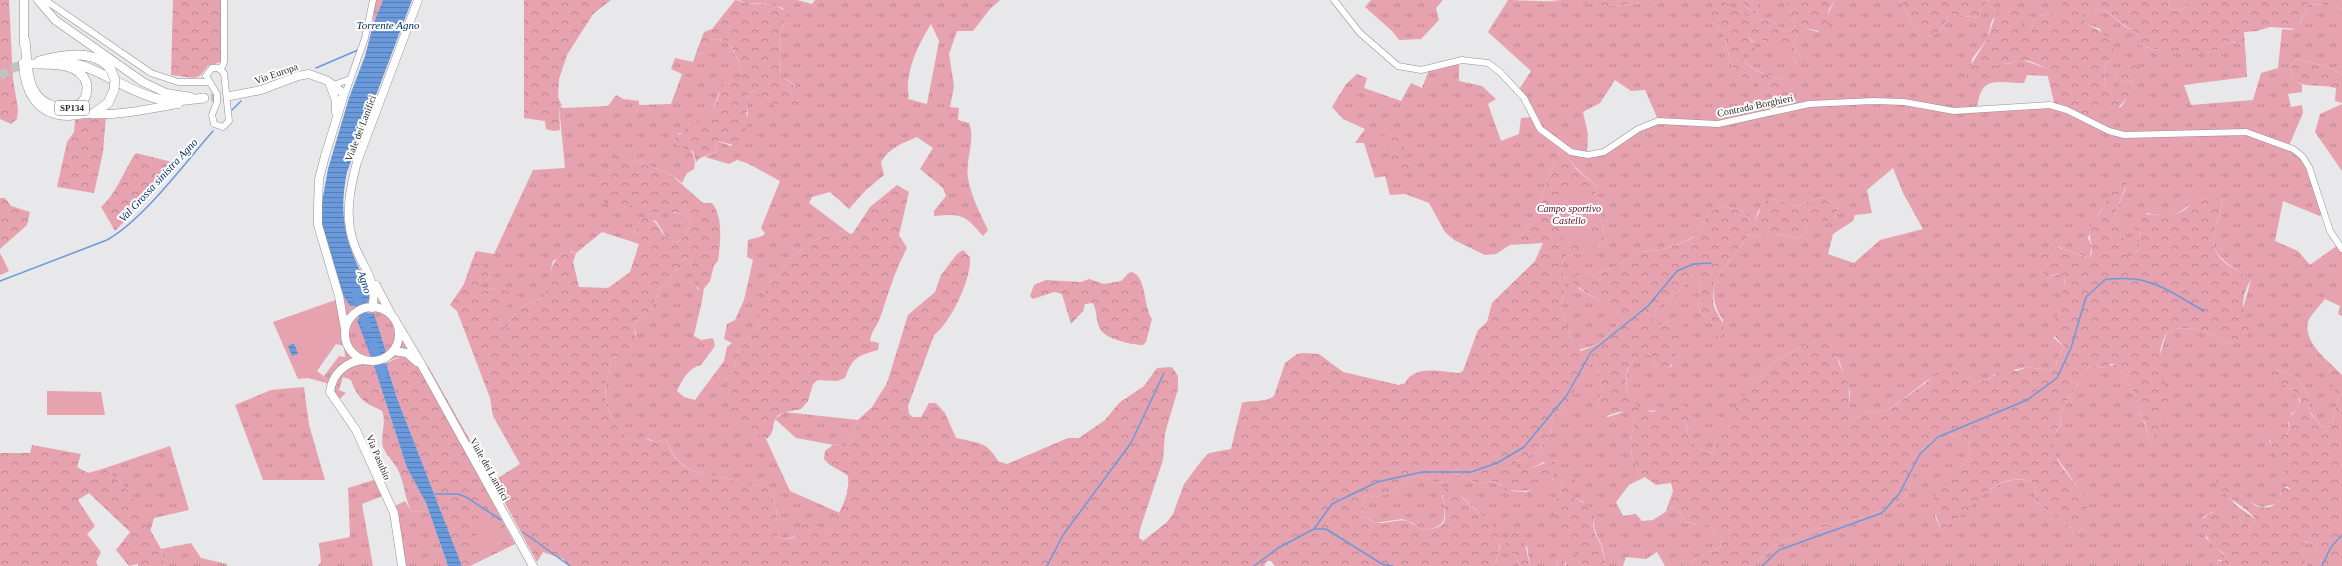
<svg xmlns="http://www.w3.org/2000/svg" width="2342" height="566" font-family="'Times New Roman',serif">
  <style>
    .grass { fill: url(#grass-tufts); fill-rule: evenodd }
    .forest { fill: url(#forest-crowns) }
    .pitch { fill: #e7a2af }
    .water { fill: url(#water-rules) }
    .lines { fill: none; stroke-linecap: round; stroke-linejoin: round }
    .stream { stroke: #6a9adb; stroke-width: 1.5 }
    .river { stroke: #6a9adb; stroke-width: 9 }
    .major-tunnel { stroke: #c2c1c3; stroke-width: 8; stroke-dasharray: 8 4; stroke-linecap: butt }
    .highway-tunnel { stroke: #c2c1c3; stroke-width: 9; stroke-dasharray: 9 4.5; stroke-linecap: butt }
    .minor-casing { stroke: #929093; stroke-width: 7 }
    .major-casing { stroke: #929093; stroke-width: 9 }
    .highway-casing { stroke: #929093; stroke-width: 10 }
    .minor { stroke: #fff; stroke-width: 6 }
    .major { stroke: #fff; stroke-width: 8 }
    .highway { stroke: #fff; stroke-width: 9 }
    .highway-bridge-casing { stroke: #929093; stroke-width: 10; stroke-linecap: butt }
    .highway-bridge { stroke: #fff; stroke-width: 9 }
    .labels { text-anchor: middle; stroke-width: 4; stroke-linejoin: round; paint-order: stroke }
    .shield { fill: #fff; stroke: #6a696a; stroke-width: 1 }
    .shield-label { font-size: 9px; font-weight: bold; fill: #2a292a }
    .street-label { font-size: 10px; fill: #2a292a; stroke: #fff }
    .park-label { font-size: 10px; font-style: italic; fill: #5a0a26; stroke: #fff }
    .water-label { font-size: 11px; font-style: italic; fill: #00316a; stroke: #fff }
  </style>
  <defs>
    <pattern id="grass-tufts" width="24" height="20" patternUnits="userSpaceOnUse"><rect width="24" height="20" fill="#e7a2af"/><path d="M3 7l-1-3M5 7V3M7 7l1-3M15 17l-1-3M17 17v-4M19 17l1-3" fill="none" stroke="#bb848f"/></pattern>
    <pattern id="forest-crowns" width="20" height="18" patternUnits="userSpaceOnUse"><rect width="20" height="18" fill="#e7a2af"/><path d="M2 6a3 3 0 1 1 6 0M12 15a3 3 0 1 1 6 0" fill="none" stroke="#bb848f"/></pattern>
    <pattern id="water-rules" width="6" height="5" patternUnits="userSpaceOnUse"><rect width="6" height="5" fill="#6a9adb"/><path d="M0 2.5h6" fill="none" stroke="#577eb2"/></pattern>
  </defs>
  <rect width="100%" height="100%" fill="#e8e7e9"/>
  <path class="grass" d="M 739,0 L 797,0 L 812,4 L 815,0 L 1000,0 L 990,9 L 973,31 L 957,31 L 949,54 L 954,86 L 950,107 L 959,108 L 958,120 L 969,123 C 976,140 965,160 968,178 C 971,196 980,213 988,230 L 983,236 C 965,215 962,213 934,216 L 934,211 L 946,196 L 943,188 L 920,169 L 933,148 L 917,137 C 903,143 889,148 881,162 L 884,175 L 866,190 L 849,209 L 830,192 L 812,197 L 809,203 L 845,230 L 819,238 L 809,244 L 789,259 L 779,275 L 770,282 L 758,325 L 738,351 L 733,373 L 727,380 L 733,413 L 753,432 L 766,439 L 790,491 L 840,513 L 827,533 L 804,523 C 798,537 792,541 776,537 C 778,518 779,497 762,484 L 752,486 C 743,484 734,480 725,478 C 695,472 678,472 666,439 L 656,442 L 648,439 L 633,442 C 603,417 600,395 612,359 L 619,356 L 632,356 L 636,333 L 633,326 L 639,318 L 649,313 L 660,289 L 669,280 L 684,257 L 690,260 L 697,289 L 702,291 L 704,288 C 702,305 697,320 694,336 L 701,340 L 713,338 L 715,346 L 701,365 C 688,368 682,380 677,391 L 684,397 L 695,400 L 724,361 L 727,347 L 732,343 L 724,339 L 727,324 L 735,320 L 744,300 L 753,260 L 747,257 L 748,240 L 763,236 L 765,233 L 761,228 L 780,181 L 747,163 L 737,160 L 729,164 L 705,157 L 717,152 L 715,142 L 717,141 L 731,146 L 748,115 L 746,103 L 748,93 L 755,91 L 763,97 L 796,86 L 779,74 L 781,35 L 784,23 L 783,8 L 767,4 L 746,3 ZM 931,24 L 939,41 L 927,104 L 908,99 C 909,95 908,92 908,87 C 908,65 920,42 931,24 Z
    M 1371,0 L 1443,0 L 1436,8 L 1439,20 L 1421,39 L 1399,40 L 1392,31 L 1365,7 Z
    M 1508,0 C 1519,0 1558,3 1566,0 L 1610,6 L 1645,3 L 1649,0 L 1712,0 L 1712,22 C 1728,29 1726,52 1732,65 C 1738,77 1768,92 1780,99 L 1787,81 C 1772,75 1748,73 1742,55 L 1753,42 L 1747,34 L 1751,33 L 1790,55 L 1796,63 L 1801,57 L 1793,47 L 1797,35 L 1805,28 L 1818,32 L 1835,0 L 1900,0 L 1920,36 C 1941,36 1941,30 1950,14 L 1979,18 L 1980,11 L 1989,0 L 2062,0 L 2061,13 L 2037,16 L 2031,29 L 2022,38 L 2022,31 L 2015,11 L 2008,6 L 1992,20 L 1987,39 L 1972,59 L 1971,67 L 2001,63 L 2008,64 L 2022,60 L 2046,68 L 2049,76 L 2027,75 L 2024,83 C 1996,83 1981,74 1977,109 L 2055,107 L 2096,115 L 2101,109 L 2121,107 L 2127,98 L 2123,82 L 2139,79 L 2118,72 L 2112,88 L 2106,89 L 2104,88 L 2105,64 L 2111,60 L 2100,29 L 2085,23 L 2082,16 L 2084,10 C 2102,6 2112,15 2124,26 C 2129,29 2134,30 2138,34 L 2134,41 C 2145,52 2194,54 2210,51 C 2227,48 2222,38 2245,45 L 2247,77 L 2184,85 L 2191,105 L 2253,100 L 2261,73 L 2278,68 L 2282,29 L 2292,30 L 2300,24 L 2307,4 L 2326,5 L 2342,9 L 2342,75 L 2328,67 L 2298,59 L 2293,62 L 2290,78 L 2302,85 L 2302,92 L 2288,94 L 2291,107 L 2302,105 L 2303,113 L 2288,148 L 2307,163 L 2323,209 L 2320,216 L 2283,201 L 2275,241 L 2298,251 L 2310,265 L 2342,242 L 2342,316 L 2338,314 L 2340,306 L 2325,299 C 2320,306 2310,315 2308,322 C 2304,339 2321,355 2332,365 L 2329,373 L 2338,396 L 2332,425 L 2323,428 L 2310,412 L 2307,394 L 2297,377 L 2275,369 L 2274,381 C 2289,384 2312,403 2291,414 L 2288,423 L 2290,432 L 2269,440 L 2275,453 L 2298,489 L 2298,494 L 2294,493 L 2287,486 L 2280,490 L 2281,499 L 2276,504 L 2262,507 L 2249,502 L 2228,484 L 2217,483 L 2236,505 L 2255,519 L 2254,524 L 2250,526 L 2245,525 L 2234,514 L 2212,512 L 2203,517 L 2206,538 L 2226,557 L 2224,561 L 2219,560 L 2213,566 L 1754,566 C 1784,527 1835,529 1877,512 C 1886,508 1896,505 1904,498 C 1907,495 1908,489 1910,484 C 1917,461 1917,444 1944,437 C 1954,434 1962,435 1969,442 L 1970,455 L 1966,462 L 1956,471 L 1935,516 L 1941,529 C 1971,512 1993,471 2031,481 L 2036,488 L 2035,501 L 2070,527 L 2077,536 L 2083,526 L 2085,498 L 2053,452 L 2053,437 L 2061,424 C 2057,407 2080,386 2087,368 L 2095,365 L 2102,368 L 2116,364 L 2136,396 L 2136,407 L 2143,419 L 2151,443 L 2165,390 L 2159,358 L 2167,332 C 2187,321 2213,335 2233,343 L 2251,280 C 2243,273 2235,270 2228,264 C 2201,243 2218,230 2222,203 L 2221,197 L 2188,205 C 2180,217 2160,216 2147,213 L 2137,228 L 2140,231 C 2142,243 2142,249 2131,257 L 2122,253 L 2123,232 L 2115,215 L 2126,187 C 2102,202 2098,212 2088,238 C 2092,245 2092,251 2089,258 L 2058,247 L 2052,276 L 2060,274 L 2064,277 C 2068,298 2054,317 2054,338 L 2064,347 L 2057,358 L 2056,366 L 2049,370 L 2027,367 L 1995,374 L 1988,380 L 1970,383 L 1966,375 L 1955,366 L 1925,382 L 1888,410 L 1868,412 L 1851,421 L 1848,414 L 1850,392 L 1836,352 L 1816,340 L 1775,361 L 1765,374 L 1753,381 L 1716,440 L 1714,453 C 1700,452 1692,443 1686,431 L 1688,424 L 1662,408 C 1626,425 1611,361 1647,353 L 1653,357 L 1658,369 L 1671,367 C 1679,344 1681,342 1674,319 L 1658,326 L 1653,320 L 1657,307 L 1674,296 L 1694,275 L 1700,278 L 1701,288 L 1698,306 L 1700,312 L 1711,320 L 1718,339 L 1723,320 C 1714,308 1712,295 1715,280 L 1748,236 L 1753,234 L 1763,238 L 1780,234 L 1797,238 L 1805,235 L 1809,221 L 1835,221 L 1838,206 L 1821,197 L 1796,206 L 1772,198 L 1758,211 L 1755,221 L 1751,221 L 1742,211 L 1718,205 L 1705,219 L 1699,233 L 1688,240 L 1662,250 L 1640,252 L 1611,269 L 1596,274 L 1575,276 L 1579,289 L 1611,308 L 1617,314 L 1619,323 L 1599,344 L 1578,350 L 1572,345 C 1572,333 1564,324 1562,313 C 1561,303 1565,295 1565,285 C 1566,272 1558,270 1565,256 L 1581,253 L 1588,247 L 1606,246 L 1595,185 L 1576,168 L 1568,158 L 1569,151 L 1562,147 L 1546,183 L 1539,210 L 1525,231 L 1510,245 L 1496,254 L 1485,255 L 1454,240 L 1445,232 L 1429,203 L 1405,194 L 1390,195 L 1385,176 L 1375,178 L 1364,143 L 1355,143 L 1365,129 L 1343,119 L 1332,107 L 1346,84 L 1357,74 L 1367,78 L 1364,88 L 1401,101 L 1411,83 L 1422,88 L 1429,70 L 1459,61 L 1459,81 L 1482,86 L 1496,99 L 1488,104 L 1501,141 L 1519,134 L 1521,118 L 1534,117 L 1518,91 L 1531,71 L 1488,32 ZM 1615,80 L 1631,91 L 1645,90 L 1659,122 L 1642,130 L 1608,151 L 1587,155 L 1588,134 L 1583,112 L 1600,103 ZM 1893,168 L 1903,193 L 1923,229 L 1880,240 L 1854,263 L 1828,254 L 1833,234 L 1853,221 L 1855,215 L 1872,213 L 1867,190 Z
    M 1723,0 L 1739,0 L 1754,14 L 1759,10 L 1759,0 L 1785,0 L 1795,25 L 1792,31 L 1782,30 L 1773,21 C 1755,20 1735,14 1723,0 Z
    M 2168,0 L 2193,0 L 2183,9 L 2170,10 Z
    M 712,39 L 727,40 C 734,54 743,63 742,80 L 719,93 L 712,113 L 704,120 L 690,123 L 686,131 L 678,134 C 687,145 698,154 694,169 L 687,173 L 682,183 L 669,173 L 640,163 L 629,155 L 612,156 L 610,165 L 603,172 L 618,210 L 631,205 L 683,214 L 690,221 C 689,231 684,241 674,242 L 668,240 L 656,221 L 641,218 L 630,241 L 602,232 L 576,253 L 571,251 L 553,261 L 544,298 C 537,302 529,303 523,306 C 515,311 511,321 507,328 L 500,325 L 499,316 L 501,308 L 495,288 L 481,292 L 481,284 L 488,279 L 490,271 L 473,259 L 476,251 L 494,254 L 533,170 L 565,168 L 559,106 L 563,108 L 608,106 L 616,95 L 623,99 L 639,101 L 639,105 L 671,104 L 682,74 L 671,69 L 675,58 L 693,62 L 696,53 L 704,54 L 704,45 Z
    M 2342,104 L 2342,171 L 2315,132 L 2320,114 Z
    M 371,292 L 392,317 L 412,352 L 374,366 L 351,358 L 344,366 L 352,380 L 343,377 L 339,390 L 346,393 L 336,402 L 330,384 L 317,371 L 324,376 L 339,356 L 345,357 L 344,346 L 350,306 L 358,306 Z
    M 1596,360 L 1602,389 L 1597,411 L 1608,417 L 1626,411 L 1635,419 C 1630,445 1627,454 1643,478 L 1629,485 L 1616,502 L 1623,516 L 1636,514 L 1642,521 L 1653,520 L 1673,507 L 1682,515 L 1684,521 L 1697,525 L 1709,525 L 1715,531 L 1722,543 L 1718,549 L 1708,552 L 1682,566 L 1665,566 L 1657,552 L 1646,559 L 1626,557 L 1623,566 L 1606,566 C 1604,559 1604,551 1601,544 C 1597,534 1592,529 1595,517 L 1583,502 L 1573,497 L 1563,478 L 1560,495 L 1553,502 C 1558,526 1571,545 1583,566 L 1566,566 L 1566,563 L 1557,559 L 1558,566 L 1530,566 L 1527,546 L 1514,554 L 1520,566 L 1495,566 L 1500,546 L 1487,520 L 1460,495 L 1442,495 C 1446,517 1449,528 1421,530 L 1413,523 L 1402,519 L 1375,523 L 1364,516 L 1362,500 L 1366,495 L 1374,497 L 1387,494 L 1412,478 L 1418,476 L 1439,483 L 1446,482 L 1454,476 L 1460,475 L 1478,483 L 1493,481 L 1512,491 L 1526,492 L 1553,480 L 1544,462 L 1524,471 L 1517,470 L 1515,467 L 1518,460 L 1539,451 L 1550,434 L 1555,414 L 1566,408 L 1580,373 Z
    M 304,387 L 309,425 L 325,480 L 263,480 L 235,405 L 271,390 Z
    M 785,412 L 858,420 L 853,440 L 845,447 L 796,438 L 775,419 Z
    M 170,446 L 189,510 L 154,518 L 150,532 L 127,489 L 105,468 Z
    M 377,479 L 385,495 L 362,504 L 373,566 L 318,566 L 321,562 L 319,543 L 350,537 L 348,488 Z
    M 405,501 L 412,512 L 421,511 L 426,503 L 448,566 L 403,566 L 391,508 Z
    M 2304,541 L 2313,544 L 2323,566 L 2307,566 C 2303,557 2300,550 2304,541 Z
    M 191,543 L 201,558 L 227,564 L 227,566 L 165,566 L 161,549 Z"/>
  <path class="forest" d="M 0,0 L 9,0 L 13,79 L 18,109 L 17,119 L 11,124 L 0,119 Z
    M 173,0 L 227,0 L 227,60 L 208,66 L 200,76 L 194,78 L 171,75 Z
    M 374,0 L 383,0 L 373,25 Z
    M 524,0 L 611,0 L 593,14 L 567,55 L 559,79 L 558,97 L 562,106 L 559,106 L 560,130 L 554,131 L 546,129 L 545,121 L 524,118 Z
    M 735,0 C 740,0 742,3 747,3 C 760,5 777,2 786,13 L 781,35 L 779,74 L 795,86 L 802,102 L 799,109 L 789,112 L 774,106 L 755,91 L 748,93 C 744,110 752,131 738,146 L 717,141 L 715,143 L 717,152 L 700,158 L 696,162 L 693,151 L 676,145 L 673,141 C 679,134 685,131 690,123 C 719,114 712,108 724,83 L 733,79 L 742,80 C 743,63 734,53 727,40 L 712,39 L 704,45 L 704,54 L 696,53 L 704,32 L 712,29 Z
    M 1551,0 L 1649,0 L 1645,3 L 1610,6 Z
    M 1712,0 L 1723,0 C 1736,14 1755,20 1773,21 L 1782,30 L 1792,31 L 1795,25 L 1785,0 L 1835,0 L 1829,9 L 1826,20 L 1829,25 L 1825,32 L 1805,28 L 1797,35 L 1793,47 L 1801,57 L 1801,67 L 1789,55 L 1751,33 L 1747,34 L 1755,46 L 1753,51 L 1742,55 C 1747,73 1772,75 1787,81 L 1793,90 L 1789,95 L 1780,99 C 1767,91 1740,80 1732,65 C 1726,52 1728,29 1712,22 Z
    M 1739,0 L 1759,0 L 1759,10 L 1754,14 Z
    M 1900,0 L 1989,0 L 1980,11 L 1980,18 L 1950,14 C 1940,30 1942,36 1920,36 Z
    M 2062,0 L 2168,0 L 2170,10 L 2183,9 L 2193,0 L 2342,0 L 2342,9 L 2326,5 L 2307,4 L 2298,29 L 2270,27 L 2257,31 L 2244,32 L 2245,45 C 2222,38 2227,48 2210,51 C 2190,56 2156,51 2137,44 L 2132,38 L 2138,34 C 2134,30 2129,29 2124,25 C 2112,15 2102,6 2084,10 L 2082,16 L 2085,23 C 2097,29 2115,37 2113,55 C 2113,60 2108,61 2105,64 L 2104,88 L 2112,88 L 2118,72 L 2126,65 L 2137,65 L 2143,70 L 2139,79 L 2123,82 L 2125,88 L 2134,90 L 2134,96 L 2127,98 L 2116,110 L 2101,109 L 2091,123 L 2055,107 L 2046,68 C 2039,65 2029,59 2021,61 C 2013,62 2009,65 2001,63 L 1992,75 L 1975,86 L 1968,81 L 1966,73 L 1987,39 L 1996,14 L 2008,6 L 2023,11 L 2022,37 L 2031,29 L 2037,16 L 2060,13 Z
    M 2298,59 L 2328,67 L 2342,75 L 2342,103 L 2335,101 L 2336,88 C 2316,83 2308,90 2290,78 L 2293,62 Z
    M 106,116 L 103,152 L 94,193 L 57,187 L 67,142 L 74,132 L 75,120 Z
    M 1399,128 L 1410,169 L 1393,173 L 1384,133 Z
    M 1562,147 L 1569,151 L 1568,158 L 1576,169 L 1595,185 L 1606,246 L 1588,247 L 1581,253 L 1565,256 C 1558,270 1566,272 1565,285 C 1565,295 1561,303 1562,313 C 1564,324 1572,333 1572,345 L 1581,351 L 1599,344 L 1619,323 C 1615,304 1586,297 1573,282 L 1575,276 L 1596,274 L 1611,269 L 1640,252 L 1662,250 L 1689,240 L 1699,233 L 1705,219 L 1718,205 L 1742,211 L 1751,221 L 1755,221 L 1763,203 L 1772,198 L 1796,206 L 1821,197 L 1838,206 L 1835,221 L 1809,221 L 1805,235 L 1797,238 L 1780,234 L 1763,238 L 1753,234 L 1748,236 L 1715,280 C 1713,288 1712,302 1715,309 C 1720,319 1723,320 1725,333 L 1717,339 L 1711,320 L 1700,312 L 1698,306 L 1701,288 L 1700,278 L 1694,275 L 1674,296 L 1657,307 L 1653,320 L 1658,326 L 1674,319 L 1683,325 C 1680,340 1678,362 1665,371 L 1658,369 L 1653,357 L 1648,353 C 1615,360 1621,408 1653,412 C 1669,405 1668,399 1687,407 L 1689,417 L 1686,431 C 1692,443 1700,452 1714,453 L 1717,435 L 1753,381 L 1765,374 L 1775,361 L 1816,340 L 1824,340 L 1839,346 C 1833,358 1844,372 1848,384 C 1851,397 1846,409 1851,421 L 1868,412 L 1888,410 L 1942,371 L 1955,366 L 1962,366 L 1970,383 L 1988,380 L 2004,368 L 2017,371 L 2027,367 L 2049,370 L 2056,366 L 2057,359 L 2051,368 L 2064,347 L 2052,333 L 2065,283 L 2064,277 L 2060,274 L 2045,276 L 2040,258 C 2050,237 2072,254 2089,258 L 2092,252 L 2089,230 L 2108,198 L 2114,177 L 2123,175 L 2128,180 L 2115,215 L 2123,232 L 2123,253 L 2131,257 C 2142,249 2142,243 2140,231 L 2132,227 L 2130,222 L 2132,216 C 2148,212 2162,217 2178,213 C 2199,208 2180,185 2221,197 L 2222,203 C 2218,229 2201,244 2228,265 C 2235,270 2243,273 2251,280 C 2246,287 2241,302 2244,310 C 2246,318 2250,323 2251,331 L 2244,338 L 2233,343 C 2213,335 2187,321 2167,332 C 2156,356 2161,352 2164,375 C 2165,387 2161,387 2173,395 L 2151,443 C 2148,436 2147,426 2143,419 C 2140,411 2131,405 2136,396 L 2116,364 L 2111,364 L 2106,369 L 2095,365 L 2087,368 C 2080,386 2057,407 2061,424 C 2037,454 2076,477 2088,504 L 2083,526 L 2077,536 L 2070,527 L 2035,501 L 2036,488 L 2031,481 C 2001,473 1984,495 1964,513 C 1957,519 1949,524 1941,529 L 1932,504 L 1935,495 L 1949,483 L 1956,471 L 1966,462 L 1970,454 L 1969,442 C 1962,435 1954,434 1944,437 C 1916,444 1918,461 1910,484 C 1908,489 1907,495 1904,498 C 1896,505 1886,508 1877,512 C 1835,529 1784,527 1754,566 L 1682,566 L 1708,552 L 1718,549 L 1722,543 L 1715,531 L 1709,525 L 1698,525 L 1684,521 L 1682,515 L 1673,507 L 1666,511 L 1673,491 L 1671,483 L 1656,485 L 1645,477 L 1643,478 C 1627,454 1630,445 1635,419 C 1619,404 1617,417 1598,417 L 1597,411 L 1602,389 L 1596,361 L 1580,373 L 1571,402 L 1566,408 L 1555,414 L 1550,434 L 1539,451 L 1518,460 L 1515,467 L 1517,470 C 1530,472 1540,461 1555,462 C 1561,492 1522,493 1502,489 L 1500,484 L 1493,481 L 1478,483 L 1460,475 L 1454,476 L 1446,482 L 1439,483 L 1418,476 L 1412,478 L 1387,494 L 1374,497 L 1366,495 L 1362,500 L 1364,516 C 1367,518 1372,522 1375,523 C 1396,524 1403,513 1421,530 C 1461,528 1438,508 1444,489 L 1456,483 L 1462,489 L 1460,495 C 1473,511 1502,524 1499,547 C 1499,554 1496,560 1495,566 L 1275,566 L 1271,561 L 1267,561 L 1264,566 L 569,566 L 563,559 L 543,552 L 537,562 L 493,481 L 486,490 L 515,544 L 470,566 L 462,566 L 397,398 L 386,363 L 412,352 L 428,366 L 493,481 L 520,464 L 493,416 L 490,398 L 457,311 L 450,305 L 464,284 L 473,258 L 490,271 L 488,279 L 481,285 L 481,292 L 495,288 L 513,293 L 511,304 L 501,308 L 499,316 L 500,325 L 507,328 C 511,321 515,311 523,306 C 529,303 537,302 544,298 C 549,280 549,260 567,251 L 576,253 L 573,262 L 579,287 L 608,288 L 630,272 L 639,244 L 630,241 L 641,218 C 660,215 658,237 674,242 C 684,241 689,231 690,221 L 683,214 L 675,212 L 653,212 L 631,205 L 618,210 C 603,203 596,196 594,180 L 610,165 L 612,156 L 618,152 L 629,155 L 640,163 L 669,173 L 703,203 L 712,203 C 724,218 720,244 718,261 L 714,265 L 710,281 L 702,291 C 691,286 694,271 690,260 L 684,257 L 669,280 L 660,289 L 649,313 L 639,318 L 633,326 C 637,334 634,341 639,349 L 632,356 L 619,356 L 612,359 C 600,395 603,417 633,442 L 642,438 L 656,442 L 666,439 C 677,472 695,472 725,478 C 734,480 743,484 752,486 L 762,484 C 779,497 777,517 777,537 C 803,544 794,528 809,520 L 827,533 C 838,514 850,499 848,476 C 840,469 831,468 824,459 L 825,451 L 833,445 L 845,447 L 853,440 L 858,420 L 872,407 L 887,383 L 908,315 L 935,292 L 941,275 L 957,254 L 963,250 L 970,257 C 972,278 951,322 934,335 L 908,406 L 909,414 L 913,417 L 921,417 L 929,403 L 936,403 L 945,413 L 956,438 C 977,443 987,441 998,461 L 1007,464 L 1068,438 L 1079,438 L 1105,420 L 1119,403 L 1144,386 L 1157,368 L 1172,367 L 1178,376 L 1178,389 L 1165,433 L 1163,460 L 1140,529 L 1139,538 L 1143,541 L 1167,522 L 1173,514 L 1184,484 L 1203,459 L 1209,453 L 1231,449 L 1242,403 C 1253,400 1265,403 1274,396 L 1285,363 L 1297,354 L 1302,353 L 1319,354 L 1343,372 L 1399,385 L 1405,383 C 1415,364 1441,372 1459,373 L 1463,371 L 1478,330 L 1487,322 L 1492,303 L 1535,261 L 1543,243 L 1510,245 L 1525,231 L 1539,210 L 1546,183 Z
    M 136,153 L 180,164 L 115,231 L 101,207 C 118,192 123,171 136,153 Z
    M 897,185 L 909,192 L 899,235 L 907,248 C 895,270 889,292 881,315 C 878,325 871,331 870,341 L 879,343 L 878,350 C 857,356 853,357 845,378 L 837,381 L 818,380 L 813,384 L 808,401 L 801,409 C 794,411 787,410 779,415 C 770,422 776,434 766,439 C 759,435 752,433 744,429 C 729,421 729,395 727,380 L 733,373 L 738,351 L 758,325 L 764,295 L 770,282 L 779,275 L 789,259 L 809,244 L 819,238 L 845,230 L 850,234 L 853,233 L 870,207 Z
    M 0,198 L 5,198 L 11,206 L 30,212 L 27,225 L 0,249 Z
    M 0,253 L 9,271 L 0,275 Z
    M 1130,272 C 1147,273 1143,307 1152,319 L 1146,342 L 1143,345 C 1132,345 1103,339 1099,327 C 1096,319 1097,311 1093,303 L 1085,304 L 1083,311 L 1071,324 L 1062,294 L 1054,292 L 1033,299 L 1030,296 L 1034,285 L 1046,280 L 1081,282 L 1089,279 L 1104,284 L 1121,281 Z
    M 351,358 L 374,366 L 407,468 L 426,503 L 421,511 L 412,512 C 404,498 405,484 398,470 C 394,462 386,455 383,447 C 380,434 387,424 382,411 C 376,407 370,406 365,402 C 353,393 352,378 344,366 Z
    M 2332,365 L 2342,375 L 2342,566 L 2323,566 L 2313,544 L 2305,541 C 2300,550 2303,557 2307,566 L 2213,566 L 2215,561 L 2224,561 L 2226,557 L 2223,553 L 2212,545 L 2200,526 C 2202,512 2224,506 2235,515 C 2240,519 2242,524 2250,526 L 2254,524 L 2255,519 C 2245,504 2217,497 2215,474 L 2219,473 C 2235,485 2258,525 2281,499 L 2280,490 L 2282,486 L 2298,493 L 2298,489 C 2289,477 2265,446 2271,432 L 2286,434 L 2290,432 L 2288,418 L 2298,409 L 2300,400 L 2291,389 L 2266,377 L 2267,373 L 2275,369 L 2297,377 L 2307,394 L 2310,413 L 2323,428 L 2332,425 L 2338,396 L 2328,376 Z
    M 32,445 L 81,454 L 77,467 L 88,473 L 105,468 L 127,489 L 161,549 L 165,566 L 138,566 L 138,564 L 129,566 L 116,550 L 130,532 L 89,493 L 78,500 L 95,526 L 87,534 L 101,552 L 96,562 L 98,566 L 0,566 L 0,453 L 30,453 Z
    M 1563,478 L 1575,479 L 1576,484 L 1573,497 L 1592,508 L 1595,517 L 1593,525 L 1595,533 L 1601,545 L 1606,566 L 1583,566 C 1572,547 1555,525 1553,502 L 1560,495 Z
    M 1515,530 C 1527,541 1526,551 1530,566 L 1520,566 L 1514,554 L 1507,550 L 1505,539 Z
    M 1562,557 L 1566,566 L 1558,566 L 1557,559 Z"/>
  <path class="pitch" d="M 1589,189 L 1593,241 L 1563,243 L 1559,192 Z
    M 344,297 L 350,306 L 344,346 L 336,344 L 317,371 L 330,384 L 308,378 L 298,379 L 273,322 Z
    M 47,391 L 101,392 L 105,415 L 47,415 Z
    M 493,521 L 503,544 L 484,552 L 474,529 Z"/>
  <path class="water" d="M 383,0 L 412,0 L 347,172 C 337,221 348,249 371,292 L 368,302 L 358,306 L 350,306 L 344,297 L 327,249 L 322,224 L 322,202 L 328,169 L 349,98 L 365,56 L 373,25 Z
    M 369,313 L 374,314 L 386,352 L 379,356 L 371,357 L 357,320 Z
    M 294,343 L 298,354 L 292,356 L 288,346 Z
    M 386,363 L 397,398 L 462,566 L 448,566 L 426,503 L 407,468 L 374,366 Z"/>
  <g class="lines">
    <path class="stream" d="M 316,68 L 358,50
      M 232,110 L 241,101
      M 0,281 L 107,240 C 143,220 184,164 213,131
      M 435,494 L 458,494 L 466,497 L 501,520
      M 1314,529 L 1326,529 L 1382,564 L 1393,566
      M 523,532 L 570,566
      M 1047,566 L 1063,535 L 1131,443 L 1164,373
      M 1254,566 L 1278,548 L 1314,529 L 1332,504 L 1377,482 L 1422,472 L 1471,472 L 1497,463 L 1524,447 L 1567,395 L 1591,352 L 1648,306 L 1677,271 L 1693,264 L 1711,263
      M 1762,566 L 1779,550 L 1882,513 L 1899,494 L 1920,454 L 1938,437 L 2027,400 L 2057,378 L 2071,348 L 2086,297 L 2106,279 C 2115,279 2125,278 2134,279 C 2160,282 2182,299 2204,311
      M 2322,566 L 2331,547 L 2342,535"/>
    <path class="river" d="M 356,294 L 367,327
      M 373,345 L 383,375"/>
    <path class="major-tunnel" d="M 211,98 L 230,96"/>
    <path class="highway-tunnel" d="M 0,76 L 15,67 L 30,64"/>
    <defs>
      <path id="minor" d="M 45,0 L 151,73 L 178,82 L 208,82
        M 1334,0 L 1360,33 L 1398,66 L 1421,70 L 1462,60 L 1488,63 L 1500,72 L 1524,98 L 1540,129 L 1571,152 L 1588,155 L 1604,152 L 1638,129 L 1658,121 L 1718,124 L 1809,104 L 1873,101 L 1904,102 L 1954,111 L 2050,105 L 2067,110 L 2109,131 L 2124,135 L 2246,132 L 2293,149 L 2302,156 L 2309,167 L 2330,231 L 2342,249
        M 212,68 L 218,68 L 224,73 L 229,121 L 223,127 L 214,124 L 212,115 L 217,102 L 217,94 L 206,76 Z
        M 221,69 L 224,62 L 224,0
        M 334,85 L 350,79
        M 344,97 L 365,38 L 373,0"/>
      <path id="major" d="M 24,0 L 24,45
        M 38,0 L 55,20 L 143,82 L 166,93 L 191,97
        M 23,63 C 24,91 37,116 69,116 C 77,116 85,113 93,114 C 120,116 151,108 178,104
        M 329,82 L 336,101 L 336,112
        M 230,96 L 261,90 L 298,76 L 309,74 L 328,81 L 343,93 L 343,98 L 325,156 L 319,179 L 318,206 L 318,225 L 339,296 L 345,329
        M 376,285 L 391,314
        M345 334a27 27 0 1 1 54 0a27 27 0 1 1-54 0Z
        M 372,308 C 379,282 362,267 354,244 C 344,217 350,188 357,162 L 418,0
        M 398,325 L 420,362 L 533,566
        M 393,351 L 407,353 L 417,362
        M 364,360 C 346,361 332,374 330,392 L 356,430 L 394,513 L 402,566"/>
      <path id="highway" d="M 25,40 C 27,57 26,80 36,94 C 50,113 89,116 87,85 C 81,61 49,64 30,64
        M 39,61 C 62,55 95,48 111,70
        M 67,62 C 99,67 124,90 155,98 C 171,103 188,100 204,98
        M 93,114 L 108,103 L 114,90"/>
    </defs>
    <use href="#minor" class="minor-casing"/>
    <use href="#major" class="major-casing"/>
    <use href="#highway" class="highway-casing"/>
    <use href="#minor" class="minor"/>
    <use href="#major" class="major"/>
    <use href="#highway" class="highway"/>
    <defs>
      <path id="highway-bridge" d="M 111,70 L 115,80 L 114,90"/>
    </defs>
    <use href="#highway-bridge" class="highway-bridge-casing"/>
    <use href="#highway-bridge" class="highway-bridge"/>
  </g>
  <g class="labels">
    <rect class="shield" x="55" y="101" width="34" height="14" rx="3"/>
    <g class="shield-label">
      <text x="72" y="111">SP134</text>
    </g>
    <g class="street-label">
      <text transform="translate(276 73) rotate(-19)" y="4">Via Europa</text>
      <text transform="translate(1755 105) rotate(-12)" y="4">Contrada Borghieri</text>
      <text transform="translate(360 128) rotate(-69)" y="4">Viale dei Lanifici</text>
      <text transform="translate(379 457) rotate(67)" y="4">Via Pasubio</text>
      <text transform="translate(490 469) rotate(61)" y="4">Viale dei Lanifici</text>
    </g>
    <g class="park-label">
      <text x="1569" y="212">Campo sportivo<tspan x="1569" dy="12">Castello</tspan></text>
    </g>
    <g class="water-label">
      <text x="388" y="29">Torrente Agno</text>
      <text transform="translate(158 180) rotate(-47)" y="4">Val Grossa sinistra Agno</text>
      <text transform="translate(365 282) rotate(72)" y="4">Agno</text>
    </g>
  </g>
</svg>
